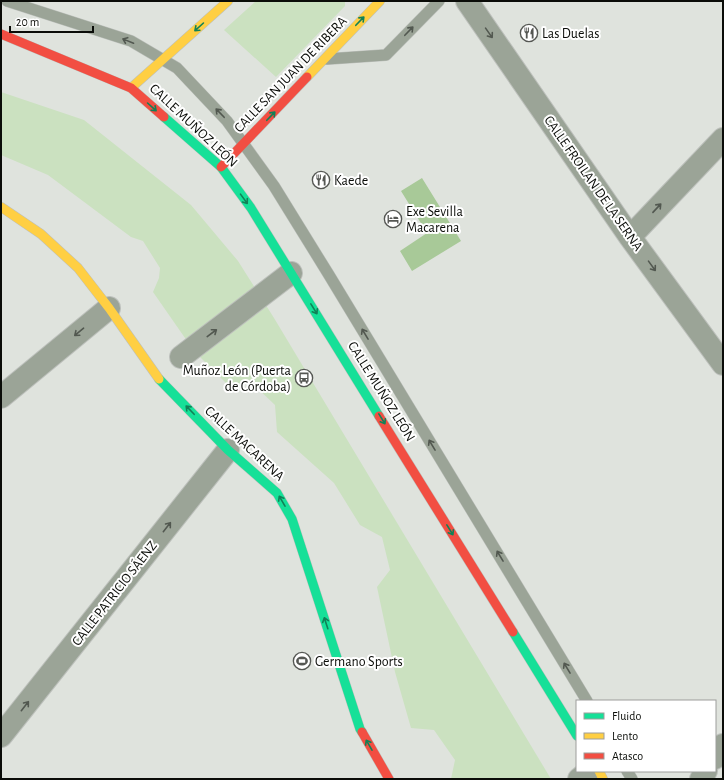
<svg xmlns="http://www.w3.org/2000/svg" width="724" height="780" font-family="'Alegreya Sans',sans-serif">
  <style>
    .green { fill: #cbe1c0 }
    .water { fill: #a8c998 }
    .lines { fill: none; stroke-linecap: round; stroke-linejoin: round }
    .lane-casing { stroke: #bdc0bc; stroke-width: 12 }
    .street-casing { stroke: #bdc0bc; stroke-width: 24 }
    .fast-casing { stroke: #bdc0bc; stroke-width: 10 }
    .slow-casing { stroke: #bdc0bc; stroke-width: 10 }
    .jam-casing { stroke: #bdc0bc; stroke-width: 10 }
    .lane { stroke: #9ba497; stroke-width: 11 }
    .street { stroke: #9ba497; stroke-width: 22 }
    .fast { stroke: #16e098; stroke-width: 9 }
    .slow { stroke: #ffcf43; stroke-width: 9 }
    .jam { stroke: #f24e42; stroke-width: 9 }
    .oneway { stroke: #118157 }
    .oneway2 { stroke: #525850 }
    .labels { text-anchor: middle; stroke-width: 4; stroke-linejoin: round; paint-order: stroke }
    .poi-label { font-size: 14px; fill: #0a0c08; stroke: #fff; text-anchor: start }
    .street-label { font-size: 14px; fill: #0a0c08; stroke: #fff }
  </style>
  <rect width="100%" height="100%" fill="#dfe3dd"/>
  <path class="green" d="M 256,1 L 345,1 L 345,6 L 276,77 L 224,30 Z
    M 1,92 L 84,120 L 191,205 L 238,261 L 274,318 L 551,779 L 451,779 L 455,760 L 434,730 L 411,728 L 395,672 L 377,587 L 390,570 L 382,537 L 360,525 L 334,483 L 277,432 L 275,405 L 252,383 L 229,386 L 201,358 L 185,338 L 153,292 L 159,278 L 160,268 L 143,241 L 131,237 L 48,175 L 1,155 Z"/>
  <path class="water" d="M 422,178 L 461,241 L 412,271 L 400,251 L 427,233 L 401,191 Z"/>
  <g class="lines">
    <defs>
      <path id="lane" d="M 7,1 L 131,41 L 177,68 L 227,121 L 274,186 L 329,275 L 587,701
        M 327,59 L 386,55 L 439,1
        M 627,771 L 632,779"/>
      <path id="street" d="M 467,1 L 630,237 L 723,364
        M 630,237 L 723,139
        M 181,357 L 291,273
        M 1,397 L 109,308
        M 1,736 L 228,450
        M 715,758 L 723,745
        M 579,779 L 589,771
        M 701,779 L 706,771"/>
      <path id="fast" d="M 164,117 L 221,167 L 251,208 L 379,416
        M 159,379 L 228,450 L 277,493 L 292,519 L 360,729 L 362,732
        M 513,632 L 577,736"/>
      <path id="slow" d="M 307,77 L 380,1
        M 131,88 L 228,1
        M 1,207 L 41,234 L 78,268 L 109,308 L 159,379
        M 599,771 L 603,779"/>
      <path id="jam" d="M 1,34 L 131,88 L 164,117
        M 221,167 L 307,77
        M 379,416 L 513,632
        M 362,732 L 389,779"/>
    </defs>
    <use href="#lane" class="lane-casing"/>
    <use href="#street" class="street-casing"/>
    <use href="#fast" class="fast-casing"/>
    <use href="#slow" class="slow-casing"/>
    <use href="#jam" class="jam-casing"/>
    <use href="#lane" class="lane"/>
    <use href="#street" class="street"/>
    <use href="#fast" class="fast"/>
    <use href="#slow" class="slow"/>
    <use href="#jam" class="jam"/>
  </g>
  <defs><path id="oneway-shaft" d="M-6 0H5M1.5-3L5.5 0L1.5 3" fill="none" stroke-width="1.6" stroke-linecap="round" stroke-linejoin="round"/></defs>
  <g class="oneway">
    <use href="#oneway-shaft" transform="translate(360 21) rotate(-46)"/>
    <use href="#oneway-shaft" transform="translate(199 27) rotate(138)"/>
    <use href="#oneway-shaft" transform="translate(152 107) rotate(42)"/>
    <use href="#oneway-shaft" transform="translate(271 116) rotate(-46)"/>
    <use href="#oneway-shaft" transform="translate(244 199) rotate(54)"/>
    <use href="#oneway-shaft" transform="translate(314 309) rotate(58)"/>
    <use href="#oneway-shaft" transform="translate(190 410) rotate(-134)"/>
    <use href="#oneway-shaft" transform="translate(382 419) rotate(58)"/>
    <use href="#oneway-shaft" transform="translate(282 501) rotate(-120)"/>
    <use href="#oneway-shaft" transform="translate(450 530) rotate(58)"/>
    <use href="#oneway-shaft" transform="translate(326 623) rotate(-108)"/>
    <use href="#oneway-shaft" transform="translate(369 745) rotate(-120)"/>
  </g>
  <g class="oneway2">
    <use href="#oneway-shaft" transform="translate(409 31) rotate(-46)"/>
    <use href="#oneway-shaft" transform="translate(489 33) rotate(55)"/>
    <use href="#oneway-shaft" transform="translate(128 41) rotate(-158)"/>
    <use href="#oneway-shaft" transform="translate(220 113) rotate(-134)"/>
    <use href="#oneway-shaft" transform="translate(657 208) rotate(-47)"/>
    <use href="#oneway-shaft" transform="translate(652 266) rotate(54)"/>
    <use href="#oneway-shaft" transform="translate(79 332) rotate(140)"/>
    <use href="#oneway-shaft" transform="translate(212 333) rotate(-37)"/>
    <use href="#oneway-shaft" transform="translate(365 334) rotate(-121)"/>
    <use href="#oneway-shaft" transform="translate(432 445) rotate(-121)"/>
    <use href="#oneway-shaft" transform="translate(167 527) rotate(-52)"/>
    <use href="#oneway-shaft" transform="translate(500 556) rotate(-121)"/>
    <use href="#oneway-shaft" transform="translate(567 668) rotate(-121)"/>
    <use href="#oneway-shaft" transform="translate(25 706) rotate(-52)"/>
  </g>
  <defs>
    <symbol id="restaurant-ring" viewBox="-11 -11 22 22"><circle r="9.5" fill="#fff" stroke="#555753" stroke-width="1.5"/><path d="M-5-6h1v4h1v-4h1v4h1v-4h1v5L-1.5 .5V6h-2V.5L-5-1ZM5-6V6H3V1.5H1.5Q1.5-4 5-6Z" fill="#555753"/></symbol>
    <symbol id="hotel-ring" viewBox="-11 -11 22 22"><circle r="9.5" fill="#fff" stroke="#555753" stroke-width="1.5"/><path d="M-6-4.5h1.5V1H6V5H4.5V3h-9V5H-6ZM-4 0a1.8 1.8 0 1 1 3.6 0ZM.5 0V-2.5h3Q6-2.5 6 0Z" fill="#555753"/></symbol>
    <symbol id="bus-ring" viewBox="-11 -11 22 22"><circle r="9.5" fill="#fff" stroke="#555753" stroke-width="1.5"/><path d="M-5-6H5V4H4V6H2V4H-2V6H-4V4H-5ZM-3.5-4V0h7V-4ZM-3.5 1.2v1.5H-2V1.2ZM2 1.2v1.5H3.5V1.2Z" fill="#555753"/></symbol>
    <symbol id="stadium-ring" viewBox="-11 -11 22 22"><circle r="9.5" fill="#fff" stroke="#555753" stroke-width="1.5"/><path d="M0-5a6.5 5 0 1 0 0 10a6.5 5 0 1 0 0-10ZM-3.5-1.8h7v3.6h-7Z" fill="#555753"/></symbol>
  </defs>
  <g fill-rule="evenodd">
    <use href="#restaurant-ring" x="519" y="23" width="20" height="20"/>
    <use href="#restaurant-ring" x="311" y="170" width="20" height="20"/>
    <use href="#hotel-ring" x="383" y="209" width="20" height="20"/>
    <use href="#bus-ring" x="294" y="368" width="20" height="20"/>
    <use href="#stadium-ring" x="292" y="651" width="20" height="20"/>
  </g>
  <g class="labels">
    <g class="poi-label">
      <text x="542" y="38">Las Duelas</text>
      <text x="334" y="185">Kaede</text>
      <text x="406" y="216">Exe Sevilla<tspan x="406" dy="16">Macarena</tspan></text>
      <text x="291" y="375" text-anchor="end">Muñoz León (Puerta<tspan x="291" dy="16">de Córdoba)</tspan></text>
      <text x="315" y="666">Germano Sports</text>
    </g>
    <g class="street-label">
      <text transform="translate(290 74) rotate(-46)" y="5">CALLE SAN JUAN DE RIBERA</text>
      <text transform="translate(194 125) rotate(43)" y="5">CALLE MUÑOZ LEÓN</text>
      <text transform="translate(594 183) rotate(55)" y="5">CALLE FROILAN DE LA SERNA</text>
      <text transform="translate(382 391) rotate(58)" y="5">CALLE MUÑOZ LEÓN</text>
      <text transform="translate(245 443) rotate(43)" y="5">CALLE MACARENA</text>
      <text transform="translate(114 593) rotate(-52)" y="5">CALLE PATRICIO SÁENZ</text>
    </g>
  </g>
  <rect width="724" height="780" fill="none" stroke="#0a0c08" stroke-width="4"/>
  <rect x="576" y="700" width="140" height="72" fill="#ffffff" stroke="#9d9e9c"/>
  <rect x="584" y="713" width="20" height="6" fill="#16e098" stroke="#9d9e9c"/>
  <text x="612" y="720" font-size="12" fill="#0a0c08">Fluido</text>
  <rect x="584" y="733" width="20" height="6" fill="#ffcf43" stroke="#9d9e9c"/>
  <text x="612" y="740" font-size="12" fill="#0a0c08">Lento</text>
  <rect x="584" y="753" width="20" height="6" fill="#f24e42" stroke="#9d9e9c"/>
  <text x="612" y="760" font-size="12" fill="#0a0c08">Atasco</text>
  <path d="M10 26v6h83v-6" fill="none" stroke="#0a0c08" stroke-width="2"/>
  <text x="16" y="26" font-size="12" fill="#0a0c08" stroke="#ffffff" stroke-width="3" paint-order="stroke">20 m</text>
</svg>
